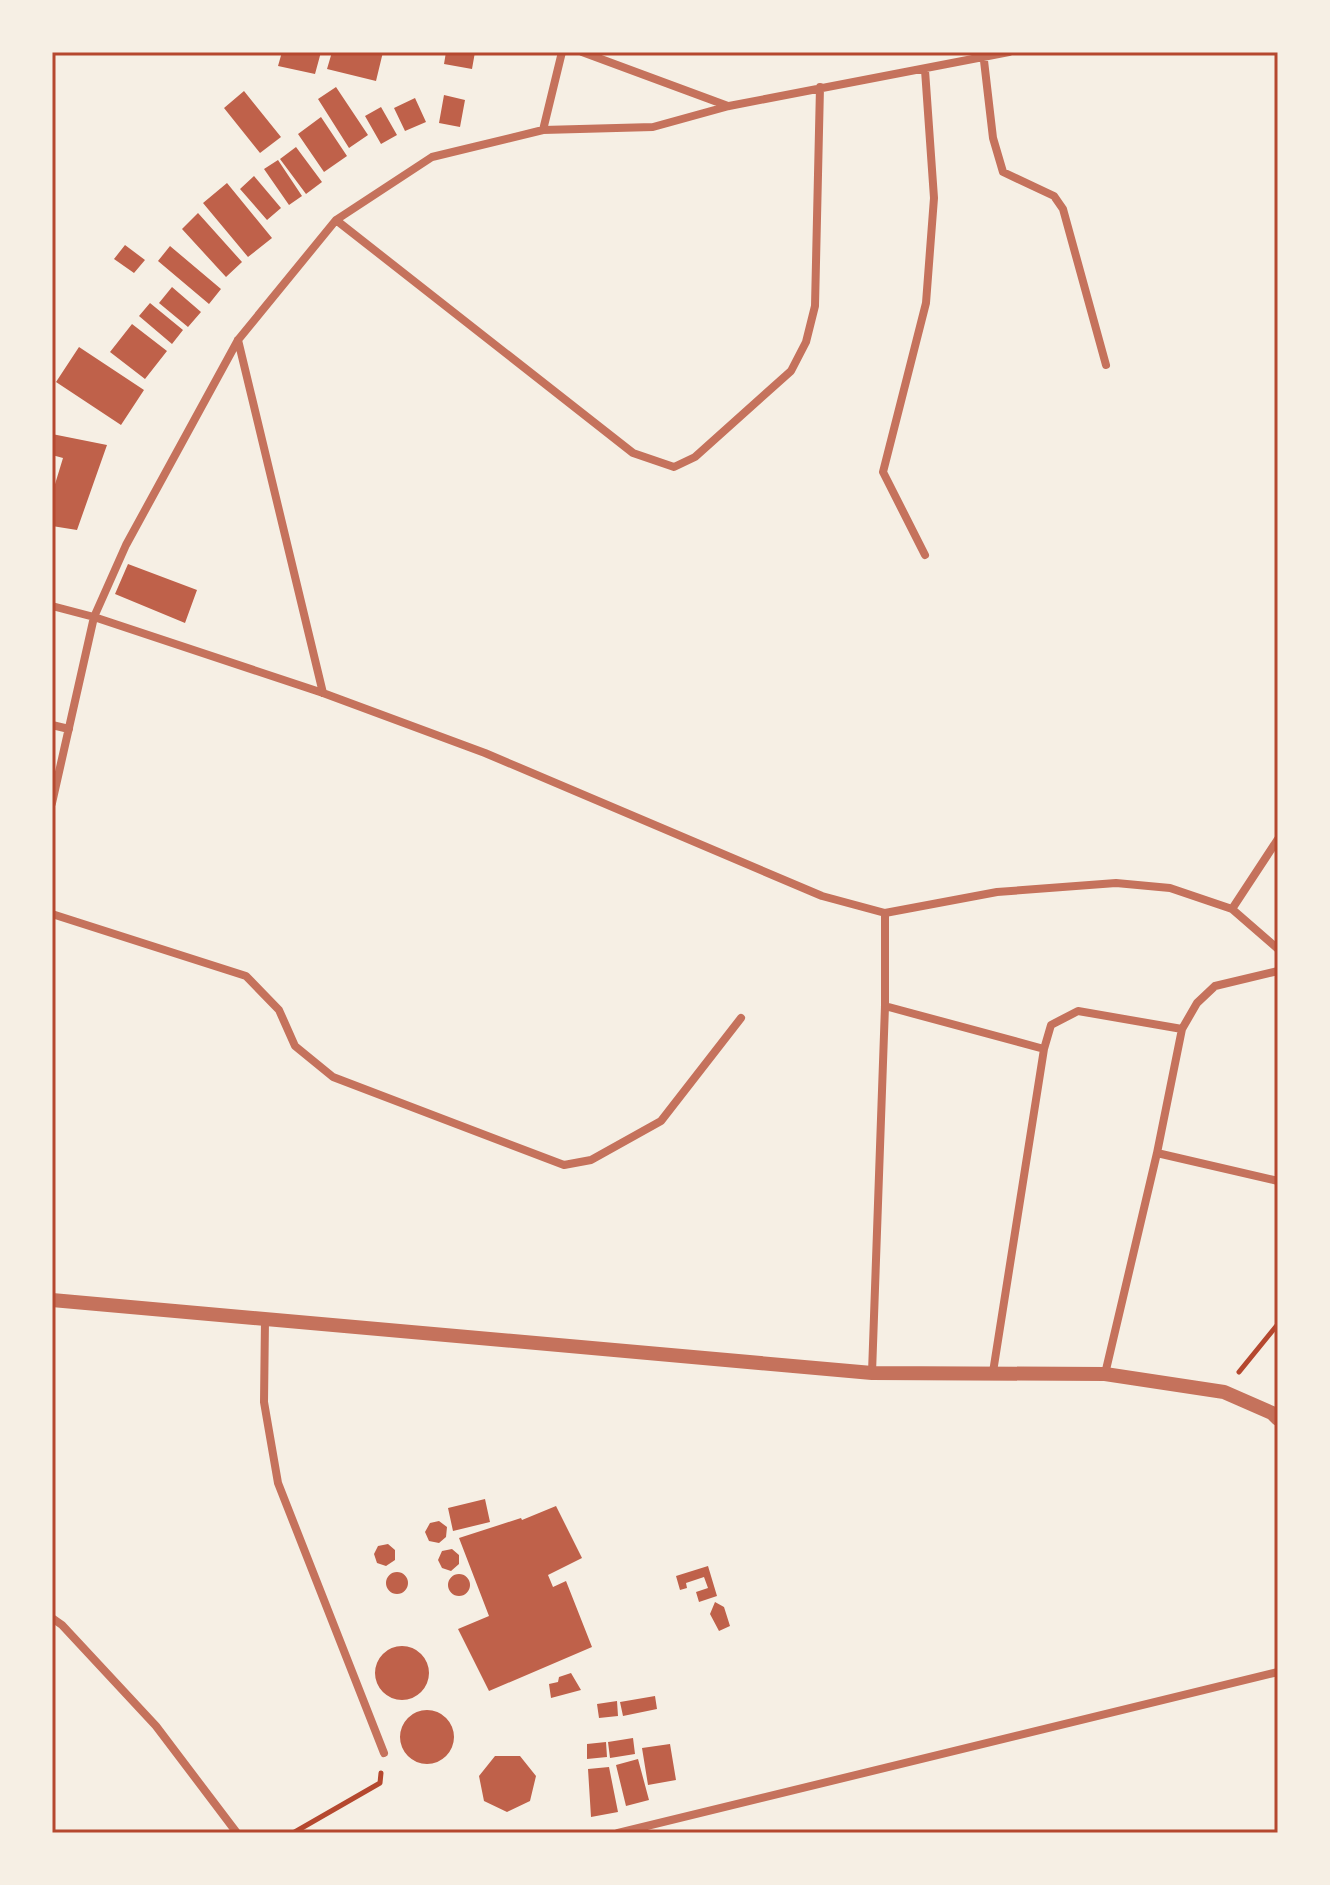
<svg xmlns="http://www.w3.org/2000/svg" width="1330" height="1885" font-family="Helvetica,sans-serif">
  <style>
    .building { fill: #bf614a }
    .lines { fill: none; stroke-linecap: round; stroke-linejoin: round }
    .path { stroke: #b5482f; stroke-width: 5 }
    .minor { stroke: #c5725c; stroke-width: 8 }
    .tertiary { stroke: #c5725c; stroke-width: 14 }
    .neatline { fill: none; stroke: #b5482f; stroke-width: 3 }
  </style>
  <rect width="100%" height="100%" fill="#f6efe4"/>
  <path class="building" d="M 282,52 L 321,52 L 315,74 L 278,66 Z
    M 332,52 L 383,52 L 376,81 L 327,69 Z
    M 446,52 L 475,52 L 472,69 L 444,64 Z
    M 336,87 L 368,135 L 349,148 L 318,99 Z
    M 244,91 L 281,137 L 260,153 L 224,108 Z
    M 444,95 L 465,100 L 460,127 L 439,123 Z
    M 415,98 L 426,122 L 405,131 L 394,108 Z
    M 381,107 L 397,135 L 381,144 L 365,116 Z
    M 321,117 L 347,156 L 324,172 L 298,134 Z
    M 296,147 L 322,182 L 306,194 L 280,159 Z
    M 278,160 L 302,196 L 289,205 L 264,169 Z
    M 254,176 L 281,208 L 267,220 L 240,189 Z
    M 227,183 L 272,238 L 248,257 L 203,203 Z
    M 198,213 L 242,262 L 226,277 L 182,229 Z
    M 125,245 L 145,260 L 134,273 L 114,259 Z
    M 170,246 L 221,289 L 209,304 L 158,261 Z
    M 172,287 L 201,312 L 188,327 L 159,303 Z
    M 150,303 L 183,330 L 172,344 L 139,316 Z
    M 132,324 L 167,351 L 145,379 L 110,352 Z
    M 79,347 L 144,390 L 121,425 L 56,382 Z
    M 52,434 L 107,445 L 77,530 L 52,526 L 52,494 L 63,458 L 52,455 Z
    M 128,564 L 197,590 L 185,623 L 115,594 Z
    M 485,1499 L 490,1522 L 453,1531 L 448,1508 Z
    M 556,1506 L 582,1558 L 548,1575 L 553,1587 L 566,1581 L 592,1647 L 489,1691 L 458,1629 L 489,1616 L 459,1538 L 521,1518 L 522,1520 Z
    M 439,1521 L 447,1527 L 446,1537 L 439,1543 L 429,1541 L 425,1532 L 430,1523 Z
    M 388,1544 L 395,1550 L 395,1560 L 386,1566 L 377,1563 L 374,1554 L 378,1546 Z
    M 452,1549 L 459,1555 L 459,1564 L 451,1571 L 442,1568 L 438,1560 L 442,1551 Z
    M 708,1566 L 717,1596 L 699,1602 L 696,1592 L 708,1588 L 704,1577 L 686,1583 L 687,1588 L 680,1590 L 676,1576 Z
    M386 1583a11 11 0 1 1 22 0a11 11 0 1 1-22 0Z
    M448 1585a11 11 0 1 1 22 0a11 11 0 1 1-22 0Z
    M 715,1602 L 724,1607 L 730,1626 L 719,1631 L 710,1614 Z
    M375 1673a27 27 0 1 1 54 0a27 27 0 1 1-54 0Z
    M 571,1673 L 581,1690 L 551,1698 L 549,1684 L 558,1682 L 559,1677 Z
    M 655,1696 L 657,1709 L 623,1716 L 620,1702 Z
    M 617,1701 L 618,1716 L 599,1718 L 597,1704 Z
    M400 1737a27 27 0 1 1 54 0a27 27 0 1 1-54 0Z
    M 633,1738 L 635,1754 L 610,1758 L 608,1742 Z
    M 606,1742 L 607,1757 L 587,1759 L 587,1744 Z
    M 670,1744 L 676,1780 L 648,1785 L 642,1748 Z
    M 495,1756 L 520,1756 L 536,1776 L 530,1801 L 507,1812 L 484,1801 L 479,1776 Z
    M 638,1759 L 649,1800 L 626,1806 L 616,1765 Z
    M 609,1767 L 618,1812 L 591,1817 L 588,1769 Z"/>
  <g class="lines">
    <path class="path" d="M 1239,1372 L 1278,1324
      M 293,1833 L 380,1783 L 381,1773"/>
    <path class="minor" d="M 582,52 L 728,106
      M 983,52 L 993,138 L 1003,172 L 1054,196 L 1063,209 L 1106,365
      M 925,70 L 934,198 L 926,303 L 883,472 L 925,555
      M 543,130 L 562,52
      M 336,220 L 633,453 L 674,467 L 695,457 L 791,371 L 806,342 L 815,306 L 820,87
      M 238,340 L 323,693
      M 52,606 L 94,617 L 323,693 L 485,753 L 822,896 L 885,913 L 997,892 L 1116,883 L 1170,888 L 1232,909 L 1278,949
      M 52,725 L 69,729
      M 52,803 L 94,617 L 126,545 L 238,340 L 336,220 L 432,157 L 543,130 L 653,127 L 729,106 L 1009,52
      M 1232,909 L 1278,839
      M 52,914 L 246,976 L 279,1010 L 295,1046 L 333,1077 L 564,1165 L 591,1160 L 661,1121 L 741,1018
      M 885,1006 L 1044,1049
      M 1157,1153 L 1278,1181
      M 265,1320 L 264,1402 L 278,1483 L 384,1753
      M 993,1372 L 1044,1049 L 1051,1025 L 1078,1011 L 1182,1029
      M 872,1373 L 885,1006 L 885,913
      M 1105,1374 L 1157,1153 L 1182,1029 L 1197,1003 L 1215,986 L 1278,971
      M 52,1618 L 62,1625 L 156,1726 L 237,1833
      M 618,1833 L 1278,1672"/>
    <path class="tertiary" d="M 52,1300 L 872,1373 L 1105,1374 L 1224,1392 L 1272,1413 L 1278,1419"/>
  </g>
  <rect width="1330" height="1885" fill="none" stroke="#f6efe4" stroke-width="108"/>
  <rect x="54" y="54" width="1222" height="1777" class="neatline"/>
</svg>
